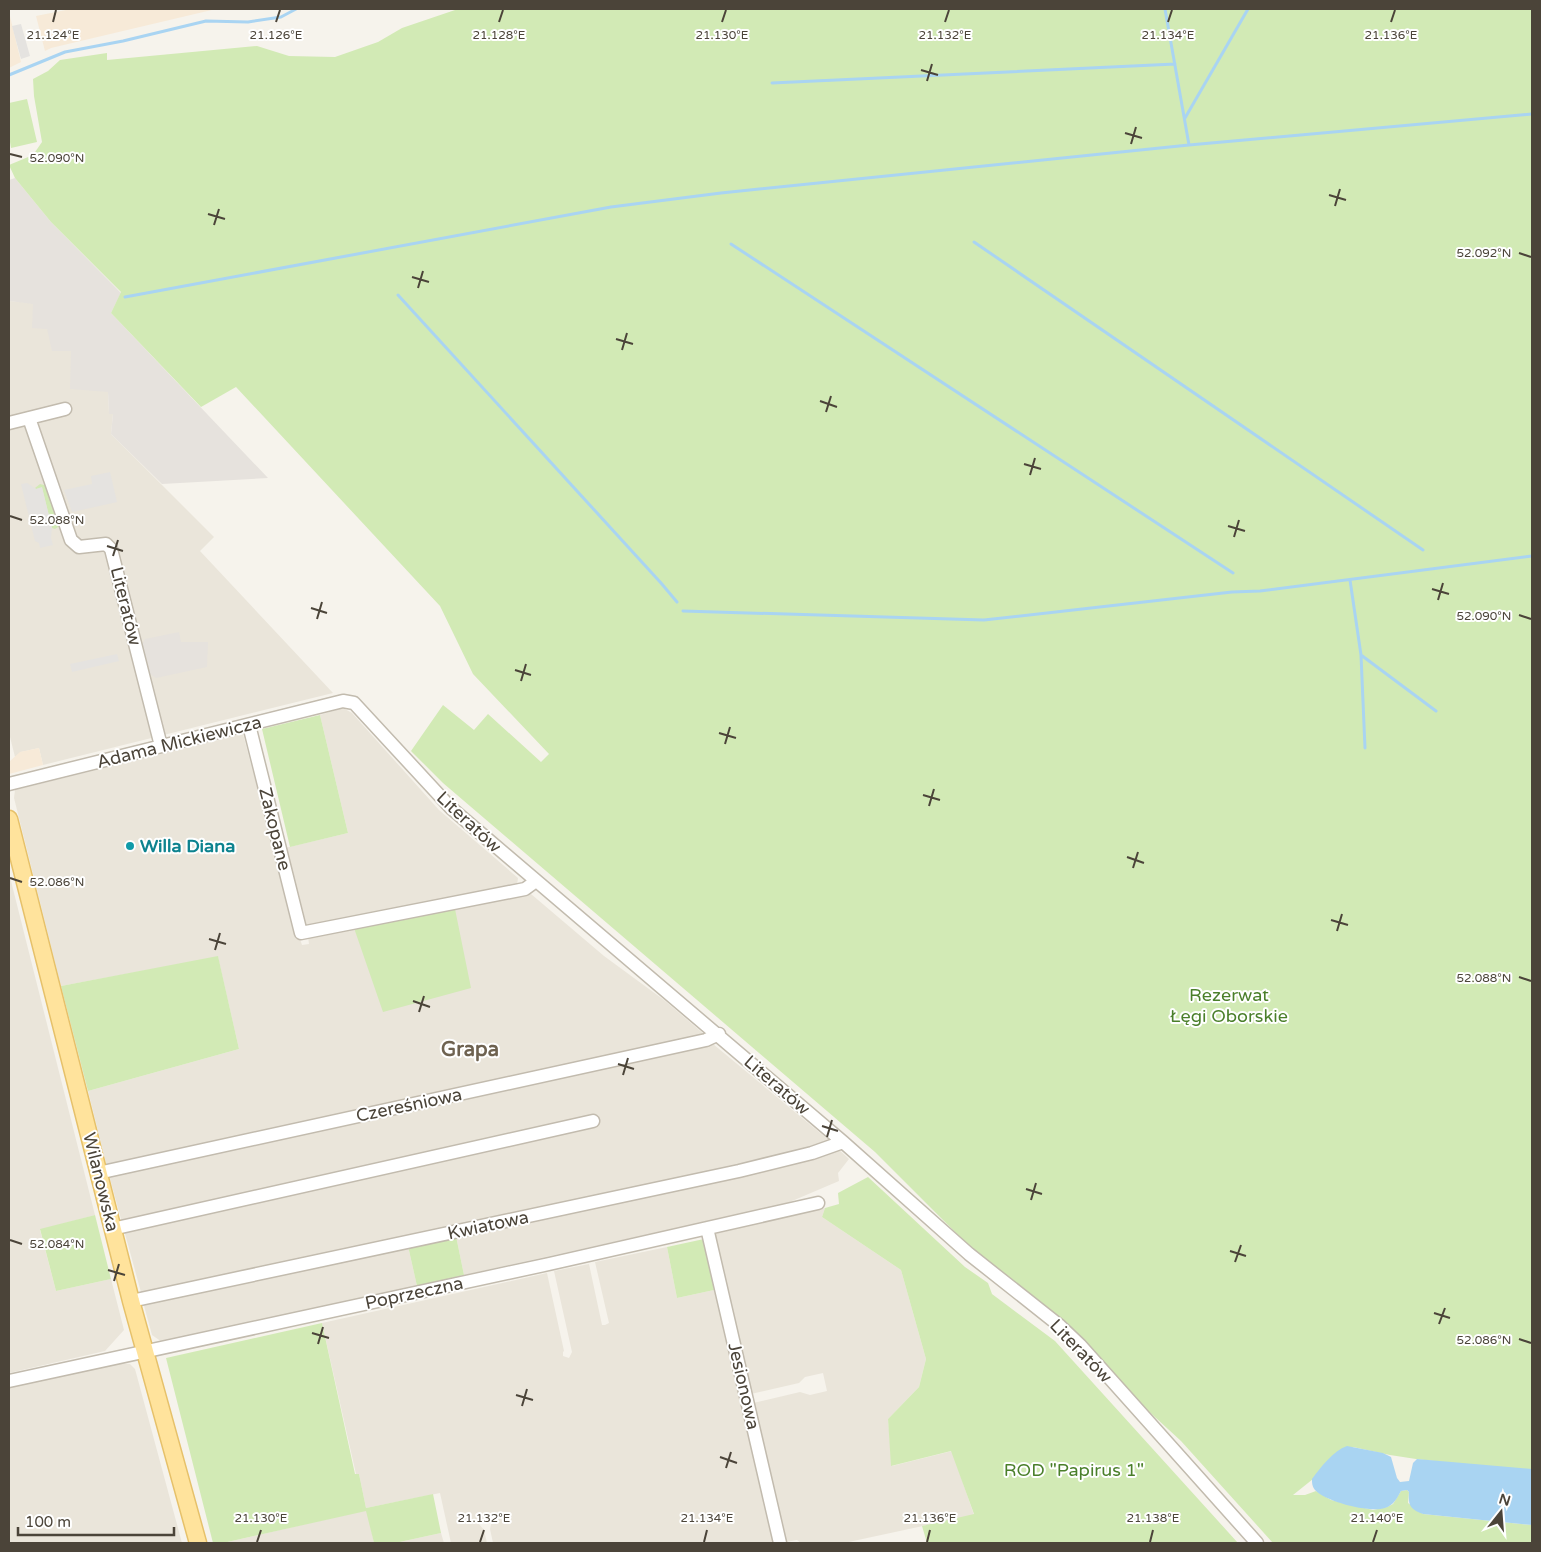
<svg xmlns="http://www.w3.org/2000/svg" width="1541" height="1552" font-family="'Varela Round',sans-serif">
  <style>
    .residential { fill: #eae5da }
    .commercial { fill: #f7ead8 }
    .industrial { fill: #e6e2dd }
    .green { fill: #d2eab5 }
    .parking { fill: #e5e3e0 }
    .water { fill: #a9d4f2 }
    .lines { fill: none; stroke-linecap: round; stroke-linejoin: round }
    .stream { stroke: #a9d4f2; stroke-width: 3 }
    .minor-casing { stroke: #c2bbae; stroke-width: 15 }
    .major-casing { stroke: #e6c16a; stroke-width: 19 }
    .minor { stroke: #fff; stroke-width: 12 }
    .major { stroke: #ffe39c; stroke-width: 16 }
    .ticks { fill: none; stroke: #4b4439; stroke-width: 2 }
    .culture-dot { fill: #0f9aa8; stroke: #fff; stroke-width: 2 }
    .labels { text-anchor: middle; stroke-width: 4; stroke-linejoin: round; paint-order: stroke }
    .street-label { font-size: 18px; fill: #4b4439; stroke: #fff }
    .culture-label { font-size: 18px; font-weight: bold; fill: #0d838f; stroke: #fff; text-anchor: start }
    .park-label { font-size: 18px; fill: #4a7f2a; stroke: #fff }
    .quarter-label { font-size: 20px; font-weight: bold; fill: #6e6250; stroke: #fff }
    .ticks-label { font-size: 12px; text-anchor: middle; fill: #4b4439; stroke: #fff; stroke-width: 4; stroke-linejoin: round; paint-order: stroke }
  </style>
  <rect width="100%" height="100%" fill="#f6f3ec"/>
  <path class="residential" d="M 9,301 L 33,303 L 47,329 L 71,351 L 108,391 L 109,413 L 113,414 L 111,434 L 214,537 L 200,551 L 333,693 L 43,765 L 39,748 L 21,752 L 15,757 L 9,733 Z
    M 343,708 L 352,713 L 439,810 L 518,878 L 517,885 L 304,926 L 285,848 L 348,833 L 320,715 Z
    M 243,734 L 297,939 L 300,939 L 302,945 L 309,944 L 308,937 L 531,894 L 604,956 L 664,1000 L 705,1035 L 107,1167 L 88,1091 L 239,1049 L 218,957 L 61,986 L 14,798 L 15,790 Z
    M 9,873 L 95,1215 L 40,1230 L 56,1291 L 111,1279 L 124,1330 L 105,1351 L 9,1373 Z
    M 713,1044 L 831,1142 L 747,1166 L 142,1296 L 109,1175 Z
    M 836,1147 L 849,1159 L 838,1173 L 839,1181 L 785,1204 L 464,1275 L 456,1236 Z
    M 825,1208 L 822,1217 L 901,1270 L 926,1359 L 919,1387 L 888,1419 L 892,1466 L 952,1451 L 974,1515 L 844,1543 L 801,1543 L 797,1540 L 786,1542 L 753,1403 L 800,1392 L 810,1395 L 827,1391 L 823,1373 L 805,1377 L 799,1383 L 751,1394 L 714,1234 Z
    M 408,1246 L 417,1286 L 162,1342 L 152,1335 L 143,1302 Z
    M 667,1247 L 677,1298 L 714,1290 L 776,1543 L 493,1543 L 490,1529 L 492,1520 L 479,1524 L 484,1530 L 487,1543 L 451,1543 L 440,1493 L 366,1508 L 359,1474 L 356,1474 L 322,1323 L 547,1273 L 564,1351 L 563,1352 L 563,1356 L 569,1358 L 572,1352 L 554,1271 L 589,1264 L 602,1325 L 605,1325 L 609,1323 L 595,1262 Z
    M 117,1363 L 130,1364 L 135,1369 L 182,1543 L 9,1543 L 9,1386 Z
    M 367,1510 L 374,1543 L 223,1543 Z
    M 441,1533 L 444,1543 L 395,1543 Z"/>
  <path class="commercial" d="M 71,9 L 216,9 L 51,48 L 45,51 L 36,16 Z
    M 9,12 L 21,62 L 9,68 Z
    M 39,748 L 43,765 L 9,774 L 9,762 L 20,752 Z"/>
  <path class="industrial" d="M 15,178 L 51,222 L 121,293 L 111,313 L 268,478 L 162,484 L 111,434 L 113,414 L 109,414 L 108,392 L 70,389 L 71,351 L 52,351 L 47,329 L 32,328 L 33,304 L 9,301 L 9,180 Z
    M 179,632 L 181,642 L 208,642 L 207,667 L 156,678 L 150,674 L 142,644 L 145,639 Z"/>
  <path class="green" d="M 458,9 L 1532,9 L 1532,1470 L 1487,1467 L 1416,1459 L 1390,1455 L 1353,1447 L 1293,1495 L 1305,1495 L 1316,1491 L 1331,1500 L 1373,1510 L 1387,1507 L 1393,1504 L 1401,1491 L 1407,1490 L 1409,1492 L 1408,1503 L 1423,1514 L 1532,1525 L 1532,1543 L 1273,1543 L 1181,1441 L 968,1245 L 875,1152 L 443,783 L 411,751 L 443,705 L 474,730 L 488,714 L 541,762 L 549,754 L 473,674 L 440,606 L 236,387 L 201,407 L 111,313 L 121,292 L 51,222 L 15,178 L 9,165 L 33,155 L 42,142 L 34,96 L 33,79 L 48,71 L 60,60 L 107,53 L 107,60 L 257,46 L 289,56 L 335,57 L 378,42 L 402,28 Z
    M 27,99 L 37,142 L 11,148 L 9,136 L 9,103 Z
    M 40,484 L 48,486 L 61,525 L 55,529 L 52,528 L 42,488 L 36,489 L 35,488 Z
    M 320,715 L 348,833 L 290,847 L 262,729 Z
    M 455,909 L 471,988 L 383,1012 L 354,928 Z
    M 218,956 L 239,1049 L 88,1091 L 61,986 Z
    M 868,1177 L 965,1267 L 988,1283 L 992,1294 L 1055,1341 L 1238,1543 L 927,1543 L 922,1526 L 974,1514 L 951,1451 L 891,1466 L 888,1419 L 919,1387 L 926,1359 L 901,1270 L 822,1217 L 825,1208 L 839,1204 L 838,1193 Z
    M 95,1215 L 111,1279 L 56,1291 L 40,1229 Z
    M 456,1236 L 464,1275 L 417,1286 L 408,1246 Z
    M 704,1239 L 714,1290 L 677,1298 L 667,1247 Z
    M 322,1323 L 355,1474 L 359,1474 L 366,1508 L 433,1494 L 441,1533 L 395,1543 L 374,1543 L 366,1511 L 223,1543 L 213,1543 L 166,1358 Z"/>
  <path class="parking" d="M 21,24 L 30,56 L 21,59 L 12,26 Z
    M 110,472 L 117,502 L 72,512 L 64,490 L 92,484 L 91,476 Z
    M 27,483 L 36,489 L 42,487 L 52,528 L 51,538 L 53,545 L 40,548 L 39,543 L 35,541 L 21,484 Z
    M 117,654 L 119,661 L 72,672 L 70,664 Z"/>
  <path class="water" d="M 1347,1446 L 1383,1453 L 1391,1457 L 1397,1478 L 1400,1482 L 1409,1481 L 1413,1463 L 1417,1459 L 1532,1469 L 1532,1525 L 1423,1514 C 1410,1509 1408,1506 1409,1492 L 1407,1490 L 1401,1491 C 1397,1498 1394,1505 1385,1508 C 1370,1513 1326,1502 1315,1490 C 1312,1486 1312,1483 1312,1479 C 1321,1467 1333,1451 1347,1446 Z"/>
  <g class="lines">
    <path class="stream" d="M 1165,9 L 1189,145
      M 9,75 L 65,52 L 123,41 L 206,21 L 248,22 L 281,17 L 296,9
      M 772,83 L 1175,64
      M 1185,118 L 1248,9
      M 974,242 L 1423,550
      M 731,244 L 1233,573
      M 398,295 L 661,583 L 677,602
      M 125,297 L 611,207 L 721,193 L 1189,145 L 1532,114
      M 1350,580 L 1361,655 L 1365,748
      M 683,611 L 984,620 L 1232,592 L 1260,591 L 1532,556
      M 1361,655 L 1436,711"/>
    <defs>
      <path id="minor" d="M 29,418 L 71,540 L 79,547 L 106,544 L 111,549 L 161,746
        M 9,423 L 65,409
        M 249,725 L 301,933 L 525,889 L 536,881
        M 9,784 L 343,701 L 354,703 L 451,808 L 485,837 L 843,1142 L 969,1254 L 1060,1326 L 1080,1345 L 1257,1543
        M 98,1173 L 706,1040 L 719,1034
        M 707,1228 L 780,1543
        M 112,1229 L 593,1121
        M 131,1301 L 739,1171 L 812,1153 L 843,1142
        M 9,1381 L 549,1264 L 818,1203"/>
      <path id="major" d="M 9,819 L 131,1301 L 198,1543"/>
    </defs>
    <use href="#minor" class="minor-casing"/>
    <use href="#major" class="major-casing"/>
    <use href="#minor" class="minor"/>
    <use href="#major" class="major"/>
  </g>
  <path class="ticks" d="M 53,22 L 56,10M 276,22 L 280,10M 499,22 L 503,10M 722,22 L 726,10M 945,22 L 949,10M 1168,22 L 1172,10M 1391,22 L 1395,10M 921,70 L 938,75M 927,81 L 932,64M 1125,133 L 1142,138M 1131,144 L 1136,127M 10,154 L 22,157M 1329,195 L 1346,200M 1335,206 L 1340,189M 208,214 L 225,219M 214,225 L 219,209M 1519,253 L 1531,257M 412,277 L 429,282M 418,288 L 423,271M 616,339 L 633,344M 622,350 L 627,333M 820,401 L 837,407M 826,412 L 831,396M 1024,464 L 1041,469M 1030,475 L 1035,458M 10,516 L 22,520M 1228,526 L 1245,531M 1234,537 L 1239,520M 107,546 L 123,551M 113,556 L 118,540M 1432,589 L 1449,594M 1438,600 L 1443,583M 311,608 L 327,613M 1519,615 L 1531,619M 317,619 L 322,602M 515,670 L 531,675M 521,681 L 526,664M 719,733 L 736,738M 725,744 L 730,727M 923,795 L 940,800M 929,806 L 934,789M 1127,857 L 1144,863M 1133,868 L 1138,852M 10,878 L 22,882M 1331,920 L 1348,925M 1337,931 L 1342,914M 209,939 L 226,944M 215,950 L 220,933M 1519,977 L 1531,981M 413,1001 L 430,1007M 419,1012 L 424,996M 618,1064 L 634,1069M 623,1075 L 628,1058M 822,1126 L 838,1131M 827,1137 L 832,1120M 1026,1189 L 1042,1194M 1031,1200 L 1036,1183M 10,1240 L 22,1244M 1230,1251 L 1246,1256M 1235,1262 L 1241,1245M 108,1270 L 125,1275M 114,1281 L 119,1264M 1434,1313 L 1450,1318M 1439,1324 L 1445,1308M 312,1333 L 329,1338M 1519,1339 L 1531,1343M 318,1344 L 323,1327M 516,1395 L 533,1400M 522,1406 L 527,1389M 720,1457 L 737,1463M 726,1468 L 731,1452M 257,1542 L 261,1530M 480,1542 L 484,1530M 704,1542 L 707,1530M 927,1542 L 930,1530M 1150,1542 L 1153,1530M 1373,1542 L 1377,1530"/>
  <circle class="culture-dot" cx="130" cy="846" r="5"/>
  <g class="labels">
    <g class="street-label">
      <text transform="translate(126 606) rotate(76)" y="6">Literatów</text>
      <text transform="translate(179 742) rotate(-14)" y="6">Adama Mickiewicza</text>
      <text transform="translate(469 822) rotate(43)" y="6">Literatów</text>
      <text transform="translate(275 829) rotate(76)" y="6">Zakopane</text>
      <text transform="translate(777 1085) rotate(41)" y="6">Literatów</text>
      <text transform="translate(409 1105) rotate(-12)" y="6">Czereśniowa</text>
      <text transform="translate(101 1182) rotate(76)" y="6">Wilanowska</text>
      <text transform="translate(488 1225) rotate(-12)" y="6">Kwiatowa</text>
      <text transform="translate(414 1293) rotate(-12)" y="6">Poprzeczna</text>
      <text transform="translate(1081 1351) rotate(46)" y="6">Literatów</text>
      <text transform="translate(744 1386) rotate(77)" y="6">Jesionowa</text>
    </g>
    <g class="culture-label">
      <text x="140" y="852">Willa Diana</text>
    </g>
    <g class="park-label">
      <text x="1229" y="1001">Rezerwat<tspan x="1229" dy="21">Łęgi Oborskie</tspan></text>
      <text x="1074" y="1476">ROD "Papirus 1"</text>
    </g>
    <g class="quarter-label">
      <text x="470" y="1056">Grapa</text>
    </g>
  </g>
  <g class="ticks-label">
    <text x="53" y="39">21.124°E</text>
    <text x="276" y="39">21.126°E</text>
    <text x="499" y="39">21.128°E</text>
    <text x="722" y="39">21.130°E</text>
    <text x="945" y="39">21.132°E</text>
    <text x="1168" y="39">21.134°E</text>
    <text x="1391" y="39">21.136°E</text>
    <text x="57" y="162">52.090°N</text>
    <text x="1484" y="257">52.092°N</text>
    <text x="57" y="524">52.088°N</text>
    <text x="1484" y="620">52.090°N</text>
    <text x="57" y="886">52.086°N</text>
    <text x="1484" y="982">52.088°N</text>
    <text x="57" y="1248">52.084°N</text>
    <text x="1484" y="1344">52.086°N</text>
    <text x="261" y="1522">21.130°E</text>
    <text x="484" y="1522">21.132°E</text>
    <text x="707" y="1522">21.134°E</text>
    <text x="930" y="1522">21.136°E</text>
    <text x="1153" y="1522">21.138°E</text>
    <text x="1377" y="1522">21.140°E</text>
  </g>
  <rect width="1541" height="1552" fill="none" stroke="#4b4439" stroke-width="20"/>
  <g transform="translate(1501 1512) rotate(17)" stroke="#ffffff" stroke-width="4" paint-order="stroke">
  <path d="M0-4L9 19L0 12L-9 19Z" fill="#4b4439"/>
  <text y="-8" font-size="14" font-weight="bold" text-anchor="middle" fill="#4b4439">N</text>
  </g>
  <path d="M18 1527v8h156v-8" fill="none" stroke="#4b4439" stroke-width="2.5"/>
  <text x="25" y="1527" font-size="15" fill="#4b4439" stroke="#ffffff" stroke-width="4" paint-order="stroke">100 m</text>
</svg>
